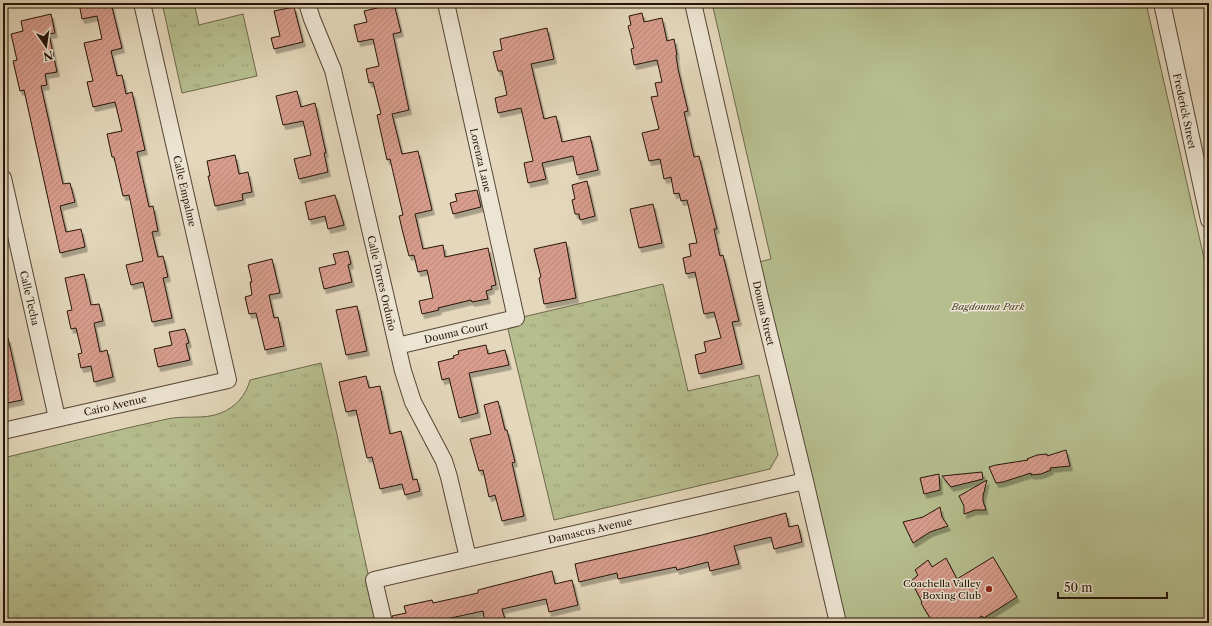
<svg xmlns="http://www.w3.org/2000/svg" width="1212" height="626" font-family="'Libre Caslon Text',serif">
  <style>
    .grass { fill: url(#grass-tufts); stroke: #6e694c }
    .park { fill: #b6be8e; stroke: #6e694c }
    .building { fill: url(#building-hatch); stroke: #251409; filter: url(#shadow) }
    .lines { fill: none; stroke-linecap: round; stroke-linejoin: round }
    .minor-casing { stroke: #554536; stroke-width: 18 }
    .minor { stroke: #ede5d3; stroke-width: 16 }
    .poi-dot { fill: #8f2418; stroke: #ede5d3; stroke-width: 1.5 }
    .labels { text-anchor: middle; stroke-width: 3; stroke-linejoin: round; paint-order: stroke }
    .street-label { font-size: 10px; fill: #251409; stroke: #ede5d3 }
    .park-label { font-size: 10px; font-style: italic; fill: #504731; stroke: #ede5d3 }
    .poi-label { font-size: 10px; fill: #251409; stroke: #ede5d3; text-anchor: end }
  </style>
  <defs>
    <pattern id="grass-tufts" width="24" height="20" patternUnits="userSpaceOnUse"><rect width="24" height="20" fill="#b6be8e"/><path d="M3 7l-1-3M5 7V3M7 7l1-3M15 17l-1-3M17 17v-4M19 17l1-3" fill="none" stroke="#9ca279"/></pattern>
    <pattern id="building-hatch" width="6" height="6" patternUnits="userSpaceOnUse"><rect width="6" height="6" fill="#d89d8d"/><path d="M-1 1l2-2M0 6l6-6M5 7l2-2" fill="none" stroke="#b98678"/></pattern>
    <filter id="shadow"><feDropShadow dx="2.5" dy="4.5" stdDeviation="0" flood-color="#0004"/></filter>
  </defs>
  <rect width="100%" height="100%" fill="#e4d7bb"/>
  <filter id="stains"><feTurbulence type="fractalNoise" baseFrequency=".005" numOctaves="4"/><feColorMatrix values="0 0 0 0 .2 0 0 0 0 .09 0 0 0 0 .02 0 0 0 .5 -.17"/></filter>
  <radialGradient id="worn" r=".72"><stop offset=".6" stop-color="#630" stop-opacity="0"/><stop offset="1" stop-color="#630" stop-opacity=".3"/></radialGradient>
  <path class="grass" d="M 162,3 L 194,3 L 199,25 L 243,14 L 257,76 L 182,93 Z
    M 663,284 L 688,391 L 759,375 L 778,455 L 770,469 L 554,520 L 506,321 Z
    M 321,363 L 379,623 L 3,623 L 3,458 C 58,445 112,431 167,419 C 184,415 204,420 221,413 C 236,407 246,395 250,380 Z"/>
  <path class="park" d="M 712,3 L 1146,3 L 1209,280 L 1209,623 L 833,623 L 751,264 L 771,259 Z"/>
  <path class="building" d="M 79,3 L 111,3 L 122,48 L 111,51 L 117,76 L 122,75 L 126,94 L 132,92 L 145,150 L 137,152 L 149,207 L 153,206 L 158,231 L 152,232 L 158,257 L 163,256 L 168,277 L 163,278 L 172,318 L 152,322 L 143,282 L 131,285 L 126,265 L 143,261 L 129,195 L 123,196 L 114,157 L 112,157 L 107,134 L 122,131 L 115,102 L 93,107 L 87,82 L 93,81 L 84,43 L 102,39 L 97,16 L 82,19 Z
    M 394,4 L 401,32 L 393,34 L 409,110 L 392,114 L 402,154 L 418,151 L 432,210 L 415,214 L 423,249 L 443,245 L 445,257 L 488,248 L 496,285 L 491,286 L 492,289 L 486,291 L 488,299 L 472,302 L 471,300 L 438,308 L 439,310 L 422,314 L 419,301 L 433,298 L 427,270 L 418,272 L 414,255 L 409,256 L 402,229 L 399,216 L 403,215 L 390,159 L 387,160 L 377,115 L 381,114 L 373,82 L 369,83 L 366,69 L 379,66 L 373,39 L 358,42 L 354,25 L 367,22 L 364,11 Z
    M 294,7 L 303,42 L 274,49 L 271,38 L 280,36 L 274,11 Z
    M 642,13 L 644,22 L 662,18 L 667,41 L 674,39 L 677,55 L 676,55 L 678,69 L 688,111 L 684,112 L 694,157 L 699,156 L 717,229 L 714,229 L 720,256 L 723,255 L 739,321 L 732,322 L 742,364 L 699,374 L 695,355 L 706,352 L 704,342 L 721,338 L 714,312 L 704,314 L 695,272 L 686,274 L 683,258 L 691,256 L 689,244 L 697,243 L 687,200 L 681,201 L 679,193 L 674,194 L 671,177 L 664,179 L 660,159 L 649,161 L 642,133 L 659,129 L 651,97 L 658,96 L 655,83 L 662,82 L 657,60 L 634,65 L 631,49 L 634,48 L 628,26 L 631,25 L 629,16 Z
    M 51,14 L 55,33 L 49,34 L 57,72 L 45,74 L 47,85 L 41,86 L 63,184 L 70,183 L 75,202 L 60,206 L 66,232 L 81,229 L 85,247 L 60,253 L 24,90 L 20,91 L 13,61 L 17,60 L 11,34 L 23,31 L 21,21 Z
    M 547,28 L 554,59 L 531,64 L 544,119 L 556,116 L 562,142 L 590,136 L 598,170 L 577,175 L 573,156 L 542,163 L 546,179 L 528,183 L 524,163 L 533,161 L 521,108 L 498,113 L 495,98 L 507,95 L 502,71 L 498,71 L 493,52 L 502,50 L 500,39 Z
    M 297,91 L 301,107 L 315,103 L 326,153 L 324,153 L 328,172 L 299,179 L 294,159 L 311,155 L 303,121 L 283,125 L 276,96 Z
    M 235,155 L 239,174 L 248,172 L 252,192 L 242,194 L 243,200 L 215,206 L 208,176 L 210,176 L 207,161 Z
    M 587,181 L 595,216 L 580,220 L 579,214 L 575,214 L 572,200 L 575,199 L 572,185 Z
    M 477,190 L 481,207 L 453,214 L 450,203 L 457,201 L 455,194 Z
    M 335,195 L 344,225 L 328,229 L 325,216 L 309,220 L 305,202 Z
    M 653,204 L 662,243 L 639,248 L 630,209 Z
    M 566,242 L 576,298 L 544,304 L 539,278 L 541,277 L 534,249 Z
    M 348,251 L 351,264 L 348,265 L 352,282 L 324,289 L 319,268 L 336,264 L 333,254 Z
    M 272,259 L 280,293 L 269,295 L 274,318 L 278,317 L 284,346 L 265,350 L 256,313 L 249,314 L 245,297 L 252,295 L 250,282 L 252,282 L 248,265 Z
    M 84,274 L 91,305 L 99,304 L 103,321 L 94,323 L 100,352 L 107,350 L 113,377 L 94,382 L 91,366 L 81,368 L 78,354 L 82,353 L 76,328 L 71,329 L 67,311 L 72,310 L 65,278 Z
    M 357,306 L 367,351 L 346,355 L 336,310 Z
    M 185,329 L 189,343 L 186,344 L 190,360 L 158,367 L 154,349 L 172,345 L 169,332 Z
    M 8,338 L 22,400 L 3,404 L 3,339 Z
    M 486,345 L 488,354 L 505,350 L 509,365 L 469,373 L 478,413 L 459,418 L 449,378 L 442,380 L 438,362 L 454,358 L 453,356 L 459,354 L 458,351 Z
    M 366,376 L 369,388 L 380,386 L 390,434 L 401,431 L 413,480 L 417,479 L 420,491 L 405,495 L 402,484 L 380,489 L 372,457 L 367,458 L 356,410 L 346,412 L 339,382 Z
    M 498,401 L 505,430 L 507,430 L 515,462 L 512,463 L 524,516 L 502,521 L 495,495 L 489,497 L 483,470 L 479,471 L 470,439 L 491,434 L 484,405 Z
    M 1066,450 L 1070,466 L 1050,468 L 1051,470 L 1041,474 L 1031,475 L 1031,473 L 1003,482 L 996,483 L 989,467 L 996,465 L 1028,460 L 1027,459 L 1037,455 L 1047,454 L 1047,456 Z
    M 982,472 L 983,479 L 951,487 L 942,476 Z
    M 939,474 L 940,490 L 924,494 L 920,478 Z
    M 987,480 L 983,496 L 983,501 L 986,510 L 975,510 L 964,514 L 964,506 L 959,496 Z
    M 940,507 L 942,517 L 948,526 L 930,532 L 913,543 L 903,522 L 923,517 Z
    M 786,513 L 789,527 L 798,525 L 802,542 L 774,549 L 771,537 L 734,546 L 739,564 L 710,571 L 708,562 L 677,570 L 676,567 L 618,579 L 617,573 L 579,582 L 575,564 L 702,535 Z
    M 993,557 L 1017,597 L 984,618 L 982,616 L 971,623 L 933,623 L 921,603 L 922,602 L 911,581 L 918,575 L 915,570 L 928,560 L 932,567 L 946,558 L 957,579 Z
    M 552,571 L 555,584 L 572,580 L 578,605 L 549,612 L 546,599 L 502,609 L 506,623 L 485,623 L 483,611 L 437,621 L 438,623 L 393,623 L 392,616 L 406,613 L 404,606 L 432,600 L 433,603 L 478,593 L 478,590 Z"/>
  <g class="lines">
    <defs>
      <path id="minor" d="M 307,3 L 312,19 L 333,70 L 403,371 L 413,402 L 444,461 L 449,477 L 468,558
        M 693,3 L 760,297 L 805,481 L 838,623
        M 1162,3 L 1209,220
        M 3,178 L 57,418
        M 397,346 L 516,318 L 446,3
        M 3,431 L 228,380 L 142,3
        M 384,623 L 374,580 L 805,481"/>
    </defs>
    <use href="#minor" class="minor-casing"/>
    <use href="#minor" class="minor"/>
  </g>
  <circle class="poi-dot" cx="989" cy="589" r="4"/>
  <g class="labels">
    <g class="street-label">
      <text transform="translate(1185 111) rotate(78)" y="4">Frederick Street</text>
      <text transform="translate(481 160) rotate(77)" y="4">Lorenza Lane</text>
      <text transform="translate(185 191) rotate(77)" y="4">Calle Empalme</text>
      <text transform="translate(382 283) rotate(77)" y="4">Calle Torres Orduño</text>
      <text transform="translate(30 298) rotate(77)" y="4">Calle Techa</text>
      <text transform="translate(764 313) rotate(77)" y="4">Douma Street</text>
      <text transform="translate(456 332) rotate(-13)" y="4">Douma Court</text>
      <text transform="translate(115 405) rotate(-13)" y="4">Cairo Avenue</text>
      <text transform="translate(590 530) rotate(-13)" y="4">Damascus Avenue</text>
    </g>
    <g class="park-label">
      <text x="988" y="310">Bagdouma Park</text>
    </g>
    <g class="poi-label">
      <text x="981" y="587">Coachella Valley<tspan x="981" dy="12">Boxing Club</tspan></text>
    </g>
  </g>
  <rect width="1212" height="626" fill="none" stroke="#e4d7bb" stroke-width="16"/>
  <rect x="4" y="4" width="1204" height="618" fill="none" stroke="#251409" stroke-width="2"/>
  <rect x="8" y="8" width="1196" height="610" fill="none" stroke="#251409"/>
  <g transform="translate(46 46) rotate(167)" stroke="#ede5d3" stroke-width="3" paint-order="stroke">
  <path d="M0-3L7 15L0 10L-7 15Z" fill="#251409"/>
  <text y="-6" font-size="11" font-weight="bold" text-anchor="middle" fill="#251409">N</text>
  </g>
  <path d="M1058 592v6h109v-6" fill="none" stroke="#251409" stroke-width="2"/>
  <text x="1064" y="592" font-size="12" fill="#251409" stroke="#ede5d3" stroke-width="3" paint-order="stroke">50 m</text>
  <rect width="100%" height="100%" filter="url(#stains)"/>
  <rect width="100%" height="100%" fill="url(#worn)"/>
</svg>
